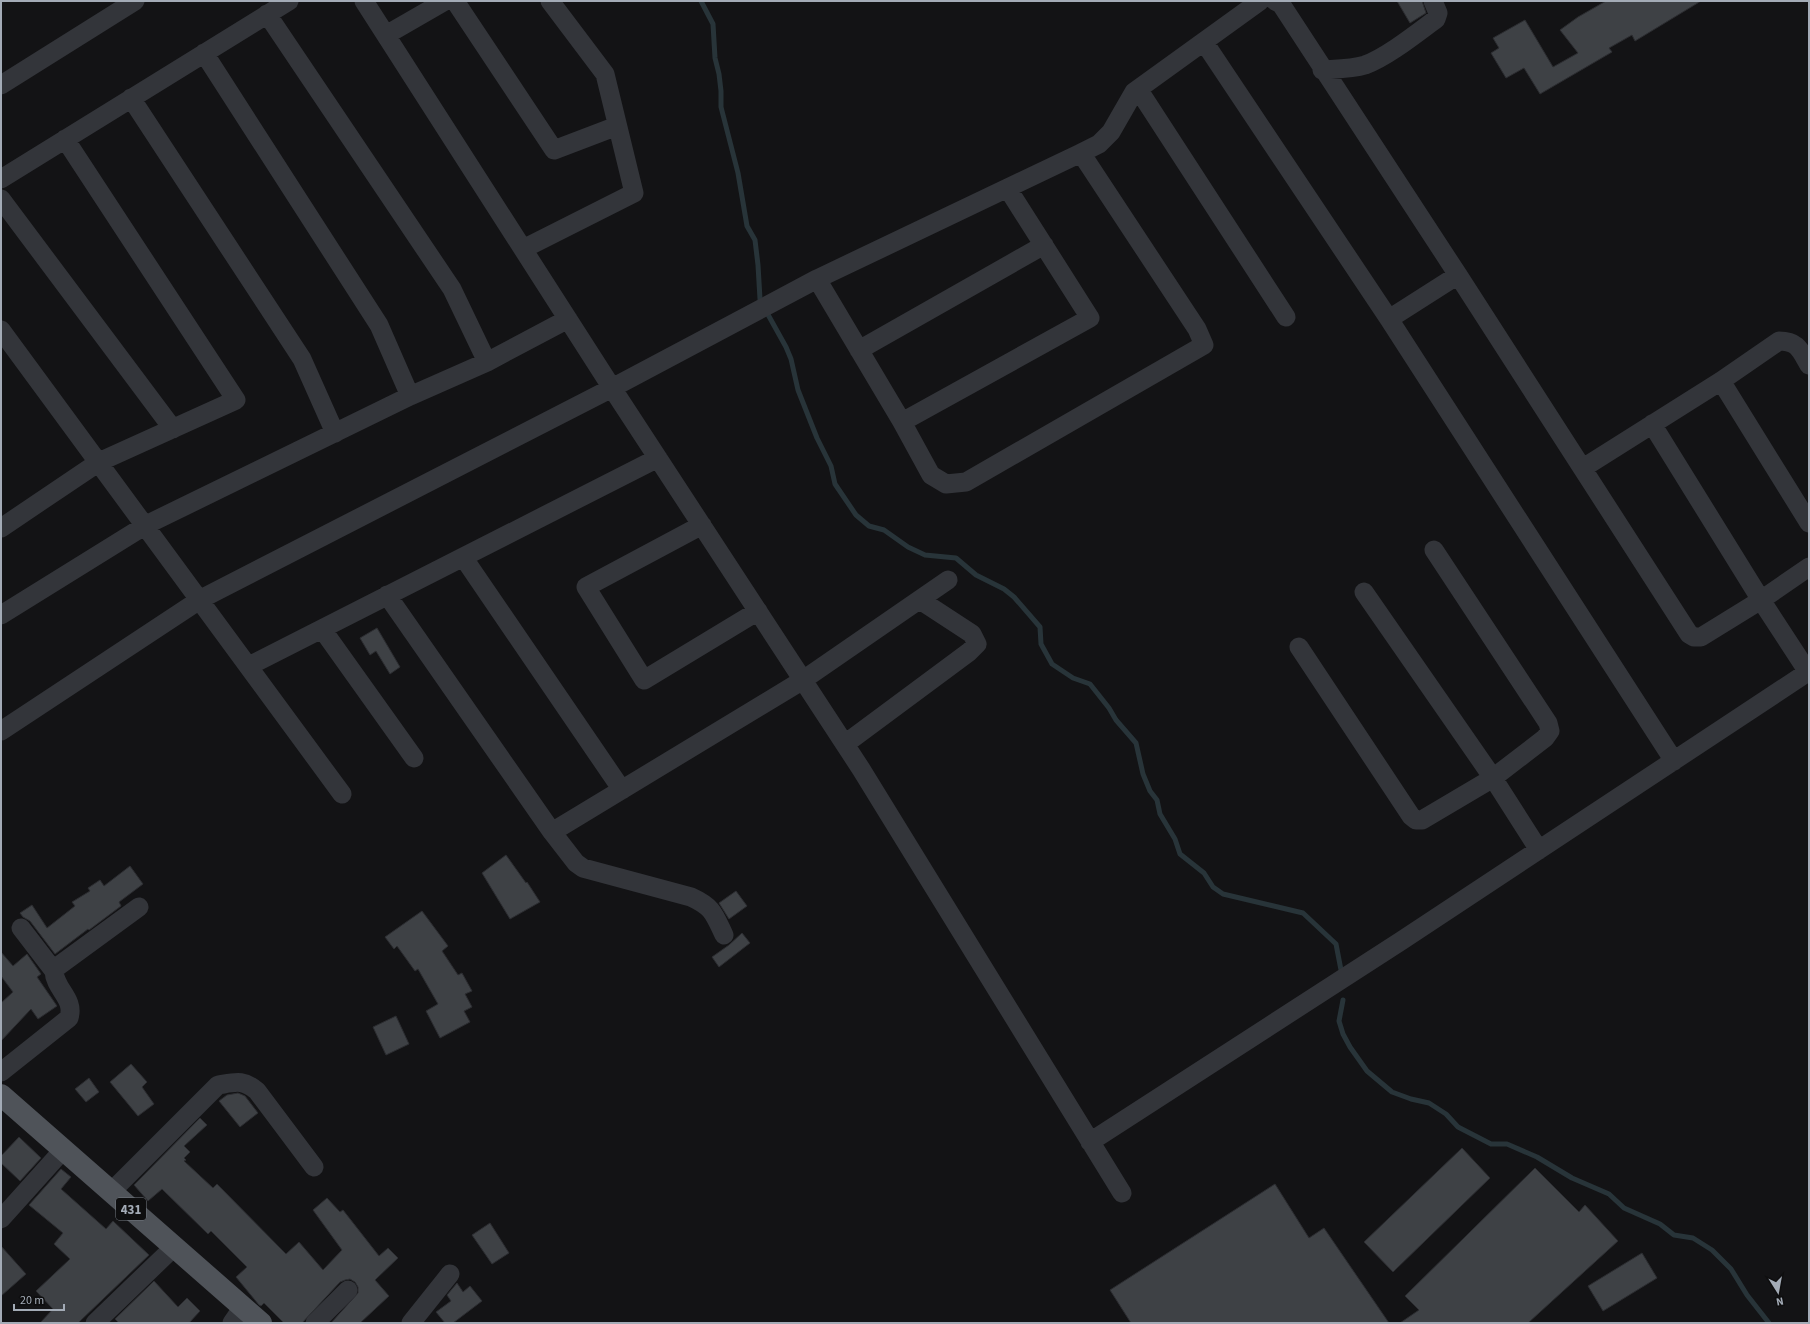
<svg xmlns="http://www.w3.org/2000/svg" width="1810" height="1324" font-family="'Source Sans 3',sans-serif">
  <style>
    .lines { fill: none; stroke-linecap: round; stroke-linejoin: round }
    .stream { stroke: #283439; stroke-width: 5 }
    .building { fill: #3e4145; stroke: #2c2d31 }
    .minor { stroke: #33353a; stroke-width: 19 }
    .major { stroke: #4f5359; stroke-width: 22 }
    .labels { text-anchor: middle; stroke-width: 4; stroke-linejoin: round; paint-order: stroke }
    .shield { fill: #0e0e0f; stroke: #767c84; stroke-width: 1 }
    .shield-label { font-size: 13px; font-weight: bold; fill: #a3abb6 }
  </style>
  <rect width="100%" height="100%" fill="#131315"/>
  <g class="lines">
    <path class="stream" d="M 701,1 L 713,24 L 715,58 L 719,74 L 721,91 L 721,107 L 738,173 L 747,226 L 755,240 L 758,265 L 760,299 L 762,304
      M 766,311 L 786,347 L 791,359 L 798,390 L 817,438 L 831,466 L 835,484 L 856,515 L 869,526 L 884,530 L 908,547 L 925,555 L 956,558 L 976,575 L 1004,589 L 1014,597 L 1040,627 L 1041,644 L 1052,664 L 1073,678 L 1090,684 L 1109,708 L 1116,720 L 1136,743 L 1143,774 L 1150,791 L 1157,800 L 1160,814 L 1175,839 L 1180,854 L 1204,873 L 1213,887 L 1223,894 L 1303,913 L 1336,944 L 1341,970
      M 1343,1000 L 1339,1021 L 1343,1034 L 1350,1047 L 1367,1071 L 1392,1092 L 1411,1099 L 1429,1103 L 1446,1114 L 1458,1127 L 1491,1144 L 1507,1144 L 1537,1157 L 1572,1178 L 1609,1194 L 1624,1208 L 1660,1224 L 1674,1235 L 1693,1238 L 1712,1250 L 1731,1269 L 1747,1295 L 1769,1323"/>
  </g>
  <path class="building" d="M 1397,1 L 1422,1 L 1426,13 L 1410,23 Z
    M 1606,1 L 1701,1 L 1635,41 L 1632,35 L 1609,48 L 1612,52 L 1540,94 L 1524,68 L 1506,78 L 1491,53 L 1499,48 L 1493,38 L 1525,20 L 1553,67 L 1578,53 L 1560,30 L 1578,17 Z
    M 377,628 L 400,667 L 390,674 L 376,651 L 370,655 L 360,638 Z
    M 506,855 L 526,883 L 527,882 L 540,902 L 510,919 L 482,873 Z
    M 130,866 L 143,884 L 119,902 L 121,906 L 89,930 L 88,929 L 55,954 L 30,921 L 23,917 L 20,913 L 32,905 L 47,928 L 75,906 L 72,902 L 90,891 L 88,888 L 100,880 L 104,886 Z
    M 736,891 L 747,906 L 729,919 L 719,903 Z
    M 422,911 L 448,946 L 442,951 L 458,975 L 462,973 L 472,991 L 465,994 L 472,1007 L 464,1011 L 470,1022 L 440,1038 L 426,1011 L 438,1004 L 418,969 L 415,971 L 397,946 L 394,949 L 385,937 Z
    M 742,933 L 750,943 L 719,967 L 712,957 L 729,945 Z
    M 1,952 L 13,966 L 27,954 L 41,974 L 37,977 L 57,1006 L 38,1019 L 31,1009 L 1,1041 L 1,1003 L 13,992 L 1,976 Z
    M 396,1016 L 409,1044 L 386,1055 L 373,1027 Z
    M 131,1064 L 147,1082 L 142,1087 L 154,1104 L 138,1116 L 110,1082 Z
    M 89,1078 L 99,1092 L 86,1102 L 75,1089 Z
    M 238,1093 L 245,1096 L 258,1113 L 240,1127 L 219,1101 L 227,1095 Z
    M 200,1118 L 207,1125 L 184,1146 L 190,1152 L 184,1158 L 186,1160 L 184,1161 L 213,1188 L 217,1184 L 286,1254 L 299,1242 L 323,1270 L 342,1250 L 313,1210 L 327,1198 L 340,1212 L 343,1210 L 379,1256 L 388,1248 L 398,1258 L 375,1280 L 389,1296 L 360,1323 L 331,1323 L 358,1293 L 358,1287 L 355,1282 L 350,1279 L 345,1280 L 340,1282 L 302,1323 L 284,1323 L 264,1303 L 261,1306 L 259,1305 L 236,1277 L 247,1267 L 211,1231 L 208,1234 L 162,1189 L 148,1201 L 134,1185 Z
    M 19,1137 L 41,1158 L 20,1181 L 1,1163 L 1,1156 Z
    M 1462,1148 L 1490,1178 L 1393,1272 L 1364,1242 Z
    M 1535,1168 L 1579,1212 L 1585,1205 L 1618,1241 L 1528,1323 L 1400,1323 L 1419,1310 L 1405,1296 Z
    M 61,1169 L 71,1177 L 61,1189 L 106,1229 L 113,1221 L 149,1255 L 78,1323 L 40,1323 L 53,1309 L 36,1291 L 70,1259 L 54,1244 L 63,1233 L 29,1205 Z
    M 1275,1184 L 1309,1238 L 1324,1228 L 1389,1323 L 1131,1323 L 1110,1290 Z
    M 490,1223 L 509,1253 L 492,1264 L 472,1235 Z
    M 1,1246 L 26,1274 L 1,1296 Z
    M 1642,1253 L 1657,1278 L 1603,1311 L 1588,1286 Z
    M 154,1281 L 178,1307 L 187,1298 L 200,1311 L 189,1323 L 119,1323 L 115,1319 Z
    M 457,1283 L 463,1292 L 470,1286 L 482,1301 L 453,1323 L 445,1323 L 436,1312 L 451,1301 L 447,1295 Z"/>
  <g class="lines">
    <path class="minor" d="M 364,1 L 612,388 L 861,769 L 1122,1193
      M 455,1 L 554,150 L 617,126
      M 267,14 L 452,289 L 487,362
      M 386,35 L 445,1
      M 1204,42 L 1389,319 L 1674,761
      M 204,53 L 379,325 L 410,396
      M 1322,70 C 1337,69 1352,69 1365,65 C 1387,57 1417,33 1436,19 L 1438,13 L 1433,1
      M 1,85 L 135,1
      M 1138,89 L 1286,317
      M 131,98 L 302,359 L 335,433
      M 1,179 L 289,1
      M 1,199 L 173,429
      M 523,249 L 634,193 L 605,74 L 550,1
      M 817,279 L 902,422 L 931,475 L 946,484 L 966,482 L 1204,345 L 1197,329 L 1081,153 L 1099,144 L 1111,132 L 1134,92 L 1260,1
      M 1389,319 L 1458,275
      M 1,330 L 342,794
      M 859,350 L 1044,245
      M 1721,381 L 1809,523
      M 902,422 L 1090,318 L 1008,189
      M 1652,424 L 1761,600 L 1809,567
      M 1583,468 L 1721,381 L 1779,341 C 1798,341 1800,350 1809,365
      M 702,525 L 586,587 L 644,680 L 758,611
      M 1,528 L 99,462 L 236,400 L 65,139
      M 463,557 L 622,790
      M 1364,592 L 1493,778 L 1539,850
      M 387,595 L 552,832 L 576,863 L 583,868 L 691,897 C 713,907 714,914 724,935
      M 1,615 L 146,525 L 410,396 L 487,362 L 568,319
      M 322,629 L 414,758
      M 1299,647 L 1411,816 L 1416,820 L 1422,820 L 1493,778 L 1545,738 L 1550,731 L 1548,723 L 1434,550
      M 249,666 L 658,458
      M 1,731 L 201,599 L 612,388 L 817,279 L 1081,153
      M 845,744 L 969,652 L 977,644 L 972,634 L 920,600
      M 552,832 L 803,680 L 948,580
      M 21,928 L 54,971
      M 1,1072 L 69,1018 C 75,998 55,990 54,971 L 57,967 L 139,907
      M 1090,1142 L 1401,941 L 1808,672 L 1761,600 L 1701,637 L 1694,637 L 1689,634 L 1458,275 L 1281,4 L 1275,1
      M 111,1192 L 218,1085 C 236,1082 243,1079 257,1091 L 314,1167
      M 1,1219 L 63,1150
      M 95,1323 L 174,1247
      M 232,1323 L 243,1307
      M 315,1323 L 348,1290
      M 411,1323 L 450,1274"/>
    <path class="major" d="M 1,1095 L 261,1323"/>
  </g>
  <g class="labels">
    <rect class="shield" x="116" y="1198" width="30" height="22" rx="3"/>
    <g class="shield-label">
      <text x="131" y="1214">431</text>
    </g>
  </g>
  <rect width="1810" height="1324" fill="none" stroke="#a3abb6" stroke-width="4"/>
  <g transform="translate(1778 1292) rotate(169)" stroke="#0e0e0f" stroke-width="3" paint-order="stroke">
  <path d="M0-3L7 15L0 10L-7 15Z" fill="#a3abb6"/>
  <text y="-6" font-size="11" font-weight="bold" text-anchor="middle" fill="#a3abb6">N</text>
  </g>
  <path d="M14 1304v6h50v-6" fill="none" stroke="#a3abb6" stroke-width="2"/>
  <text x="20" y="1304" font-size="12" fill="#a3abb6" stroke="#0e0e0f" stroke-width="3" paint-order="stroke">20 m</text>
</svg>
